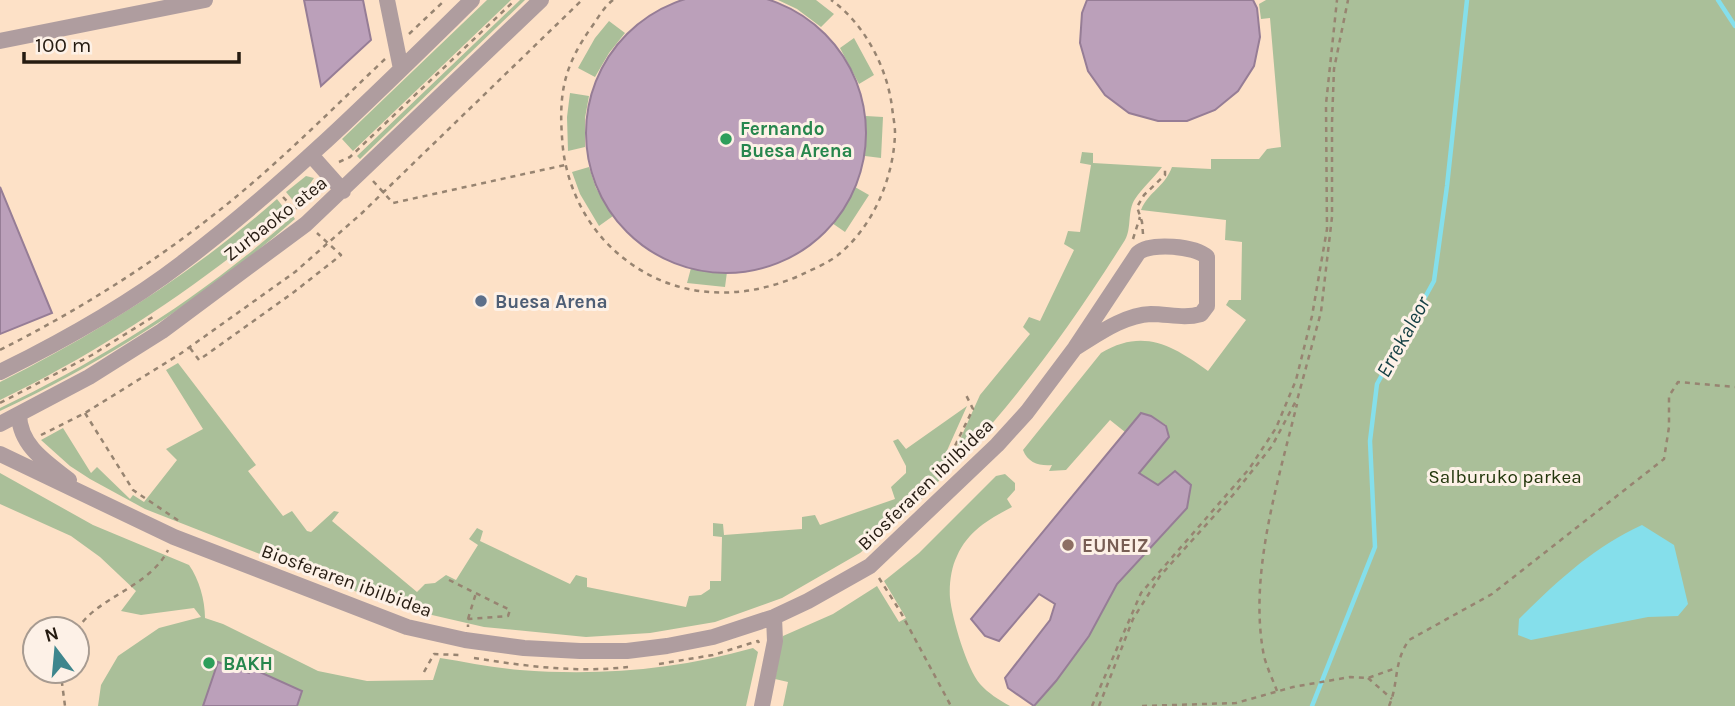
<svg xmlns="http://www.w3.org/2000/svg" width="1735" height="706" font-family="Karla,sans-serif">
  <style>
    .green { fill: #aabf99 }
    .water { fill: #85dfeb }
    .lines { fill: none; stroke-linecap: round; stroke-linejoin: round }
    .stream { stroke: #85dfeb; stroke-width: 4.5 }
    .building { fill: #bba0ba; stroke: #967d96; stroke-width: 2 }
    .path { stroke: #978471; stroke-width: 2.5; stroke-dasharray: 5 5; stroke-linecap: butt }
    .minor { stroke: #af9d9f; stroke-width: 16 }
    .leisure-dot { fill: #2e9e5b; stroke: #fdf1e7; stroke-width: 2.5 }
    .service-dot { fill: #5c6f8a; stroke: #fdf1e7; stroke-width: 2.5 }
    .education-dot { fill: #8d6e63; stroke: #fdf1e7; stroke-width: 2.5 }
    .labels { text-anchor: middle; stroke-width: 6; stroke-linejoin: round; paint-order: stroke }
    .leisure-label { font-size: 19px; font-weight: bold; fill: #27864d; stroke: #fdf1e7; text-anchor: start }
    .street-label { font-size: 19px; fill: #251b11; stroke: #fdf1e7 }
    .service-label { font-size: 19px; font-weight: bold; fill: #4e5e75; stroke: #fdf1e7; text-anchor: start }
    .park-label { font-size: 19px; fill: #22360b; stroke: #fdf1e7 }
    .education-label { font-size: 19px; font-weight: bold; fill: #785e54; stroke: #fdf1e7; text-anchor: start }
    .water-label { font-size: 21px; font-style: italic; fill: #133e43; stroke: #fdf1e7 }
  </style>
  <rect width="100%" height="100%" fill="#fde1c7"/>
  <path class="green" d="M 487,0 L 511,0 L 353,151 L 342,139 Z
    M 520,0 L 525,0 L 360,159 L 357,156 Z
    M 778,0 L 816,0 L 834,14 L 821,27 L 797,9 Z
    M 1266,0 L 1735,0 L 1735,706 L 1034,706 L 1056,681 L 1089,636 L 1117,584 L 1187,508 L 1191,485 L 1175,471 L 1158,485 L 1139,473 L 1169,437 L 1166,425 L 1151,416 L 1141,413 L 1125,432 L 1110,420 L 1066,470 L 1049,471 L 1052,465 C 1039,466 1028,463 1023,450 L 1101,353 C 1143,328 1172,345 1208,371 L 1246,320 L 1226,305 L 1229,300 L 1241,300 L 1242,242 L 1225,240 L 1226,220 L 1141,210 C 1149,191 1164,188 1172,167 L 1211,169 L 1211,159 L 1259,159 L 1267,149 L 1281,147 L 1270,18 L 1261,19 L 1259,4 Z
    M 609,21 L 625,33 L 609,53 L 595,77 L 578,68 L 595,38 Z
    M 854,38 L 874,75 L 859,84 L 840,48 Z
    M 570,93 L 589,96 L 585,118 L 585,147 L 568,151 L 567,117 Z
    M 866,116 L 883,117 L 881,158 L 865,156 Z
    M 1082,152 L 1093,153 L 1093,163 L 1162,167 C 1154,178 1142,188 1135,199 C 1127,211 1132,228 1125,240 C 1077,316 1026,388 965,454 L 957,446 L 980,395 L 1030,334 L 1023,327 L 1029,317 L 1040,321 L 1074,250 L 1064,244 L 1068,231 L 1080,232 L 1091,165 L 1080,163 Z
    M 589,167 L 596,188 L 613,216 L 599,226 L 580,194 L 572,172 Z
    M 306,176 L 314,178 L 296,204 L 286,192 Z
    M 855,187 L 869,195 L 845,232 L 832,223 Z
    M 277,199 L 287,212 C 198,286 104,350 0,400 L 0,382 C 100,332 193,273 277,199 Z
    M 293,216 L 295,219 C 207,297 106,361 0,411 L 0,408 C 105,358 206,294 293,216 Z
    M 691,268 L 727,272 L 725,287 L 687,283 Z
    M 178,363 L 256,465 L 248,471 L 283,516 L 292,511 L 307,531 L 311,532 L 334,511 L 339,512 L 332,521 L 417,592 L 425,584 L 435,583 L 446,575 L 456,580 L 478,545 L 469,539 L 477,528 L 483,531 L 480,541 L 570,584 L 576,575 L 587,578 L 587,587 L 686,607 L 689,596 L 701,595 L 710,589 L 710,581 L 721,581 L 722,537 L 713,536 L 713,523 L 723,524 L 724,535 L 802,529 L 802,517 L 815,515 L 820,525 L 895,499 L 891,487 L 906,473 L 906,466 L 893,441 L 898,439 L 906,449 L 967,406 L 945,455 L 955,464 L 915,506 L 860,553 L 782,598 L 715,622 L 650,633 L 586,637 L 484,627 L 393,606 L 145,509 L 90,479 L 70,466 L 41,440 L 63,428 L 91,473 L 97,467 L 130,499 L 133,495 L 144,502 L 177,460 L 166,449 L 203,429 L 166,370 Z
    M 0,473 L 93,525 L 189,565 C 199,579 205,600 205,618 L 223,624 L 318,671 L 367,681 L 433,680 L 440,658 C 466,662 493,668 520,670 C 599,676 676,670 753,648 L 758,652 L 746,706 L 98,706 L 101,685 L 118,656 L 159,628 L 201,617 L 194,608 L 141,615 L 121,611 L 136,591 L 100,557 L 71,536 L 0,504 Z
    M 1005,474 L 1015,483 L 1015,490 L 1007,499 L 1012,507 C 989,519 968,531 957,556 C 951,568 949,585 950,598 C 952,618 967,669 980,684 C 988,693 999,700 1010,706 L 783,706 L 788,682 L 775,679 L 783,636 L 833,614 L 877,586 L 899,622 L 906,618 L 884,581 L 919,553 L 996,476 Z"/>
  <path class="water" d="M 1642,525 L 1674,545 L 1688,604 L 1678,616 L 1648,617 L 1531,640 L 1518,635 L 1519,619 C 1556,582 1595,546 1642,525 Z"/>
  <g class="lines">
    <path class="stream" d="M 1718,0 L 1735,26
      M 1312,706 L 1375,547 L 1370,441 L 1377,384 L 1434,281 L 1447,186 L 1467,0"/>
  </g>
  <path class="building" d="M586 133a140 140 0 1 1 280 0a140 140 0 1 1-280 0Z
    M 304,0 L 363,0 L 371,40 L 321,86 Z
    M 1087,0 L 1253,0 L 1257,8 L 1260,37 L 1254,66 L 1238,91 L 1215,110 L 1187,121 L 1158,121 L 1129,113 L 1105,95 L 1088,71 L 1080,43 L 1082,13 Z
    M 0,187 L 52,313 L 0,334 Z
    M 1141,413 L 1151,416 L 1166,426 L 1169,437 L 1139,473 L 1158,485 L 1175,471 L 1191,485 L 1187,508 L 1117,584 L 1089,636 L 1056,681 L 1034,706 L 1008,688 L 1005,678 L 1050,620 L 1055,604 L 1039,594 L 999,641 L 985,636 L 971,619 Z
    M 218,662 L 249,673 L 251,668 L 302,691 L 297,706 L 203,706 Z"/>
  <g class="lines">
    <path class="path" d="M 613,0 C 605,6 599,16 593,25 C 562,68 558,96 563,149 C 567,182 581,214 603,239 C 656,297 731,306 801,275 C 813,269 828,263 838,255 C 873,227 894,177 895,133 C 895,125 893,116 892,107 C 887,67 864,23 831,0
      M 409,34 L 445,0
      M 339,162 L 350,157 L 515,0
      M 373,181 L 393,203 L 565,165
      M 283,197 L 295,210
      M 273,228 L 295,210 L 316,182
      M 1143,234 L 1142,222 L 1137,207 L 1144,195 L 1165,175 L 1165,167
      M 1133,239 L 1140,217
      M 190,348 L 199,360 L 294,292 L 341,255 L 317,233
      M 0,350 C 73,313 143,270 207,220 C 271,171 327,114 385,59
      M 0,403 L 92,355 L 156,315
      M 85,413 L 133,490 L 179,521
      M 41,435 L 85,413 L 180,354 L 295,272 L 362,213 L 582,0
      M 962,460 L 952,452 L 973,409 L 966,395
      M 879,578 L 900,611 L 951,706
      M 449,580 L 510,610 L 508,616 L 468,619 L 468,627
      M 468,619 L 476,593
      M 77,630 C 96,597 149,588 168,550
      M 474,658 C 525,666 576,673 628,667
      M 659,664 L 713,655 L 758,641 L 759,643
      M 64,671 L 62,683 L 65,706
      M 424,672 L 434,654 L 459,655
      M 1368,678 L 1392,699
      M 1277,691 C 1273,680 1267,668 1264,656 C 1248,576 1278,482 1297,404
      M 1092,706 L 1141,593 L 1249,469 L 1276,428 L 1296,380 L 1312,316 L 1327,229 L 1326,104 L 1337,0
      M 1099,706 L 1133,619 L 1160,576 L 1233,495 L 1272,446 L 1298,397 L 1321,312 L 1332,217 L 1332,122 L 1334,69 L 1348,0
      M 1142,706 L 1236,703 L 1293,687 L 1350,677 L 1368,678 L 1396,668
      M 1389,706 C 1399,683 1393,663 1409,640 L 1492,594 L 1664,459 L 1669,427 L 1669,396 L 1678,382 L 1735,387"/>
    <path class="minor" d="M 387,0 L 401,69
      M 0,41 L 205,0
      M 311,155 L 343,191
      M 0,372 C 63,341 126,306 182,263 C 286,184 379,91 472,0
      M 19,415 C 20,446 46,462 69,480
      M 0,424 L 89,377 L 162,331 L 306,224 L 541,0
      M 0,454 L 174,537 L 407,627 L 465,640 L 524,648 L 580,651 L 627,651 L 667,646 L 713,637 L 774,617 L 808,601 L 870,566 L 997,445 L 1027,412 L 1075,348 L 1138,253 C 1151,242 1195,246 1207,257 L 1207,306 L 1201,314 C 1184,319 1169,314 1151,314 C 1124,315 1098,334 1075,348
      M 762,706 L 775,641 L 774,617"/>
  </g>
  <g class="leisure-dot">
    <circle cx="726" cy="139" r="7"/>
    <circle cx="209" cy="663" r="7"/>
  </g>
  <circle class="service-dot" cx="481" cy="301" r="7"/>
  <circle class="education-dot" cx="1068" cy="545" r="7"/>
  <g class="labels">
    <g class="leisure-label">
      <text x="740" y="135">Fernando<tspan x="740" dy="22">Buesa Arena</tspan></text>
      <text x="223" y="670">BAKH</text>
    </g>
    <g class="street-label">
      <text transform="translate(275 218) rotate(-38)" y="7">Zurbaoko atea</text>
      <text transform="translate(925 484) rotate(-44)" y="7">Biosferaren ibilbidea</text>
      <text transform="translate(347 580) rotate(20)" y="7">Biosferaren ibilbidea</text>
    </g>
    <g class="service-label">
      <text x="495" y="308">Buesa Arena</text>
    </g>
    <g class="park-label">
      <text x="1505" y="483">Salburuko parkea</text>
    </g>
    <g class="education-label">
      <text x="1082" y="552">EUNEIZ</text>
    </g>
    <g class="water-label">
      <text transform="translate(1403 337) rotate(-61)" y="7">Errekaleor</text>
    </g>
  </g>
  <g transform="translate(56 650) rotate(344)"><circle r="33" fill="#fdf1e7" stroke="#a79b91" stroke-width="2"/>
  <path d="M0-5L12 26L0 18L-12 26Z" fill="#3e868d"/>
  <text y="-10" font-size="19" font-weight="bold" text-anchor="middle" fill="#251b11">N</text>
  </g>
  <path d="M24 52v10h215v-10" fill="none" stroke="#251b11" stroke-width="3.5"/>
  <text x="35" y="52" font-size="21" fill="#251b11" stroke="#fdf1e7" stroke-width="5" paint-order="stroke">100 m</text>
</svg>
